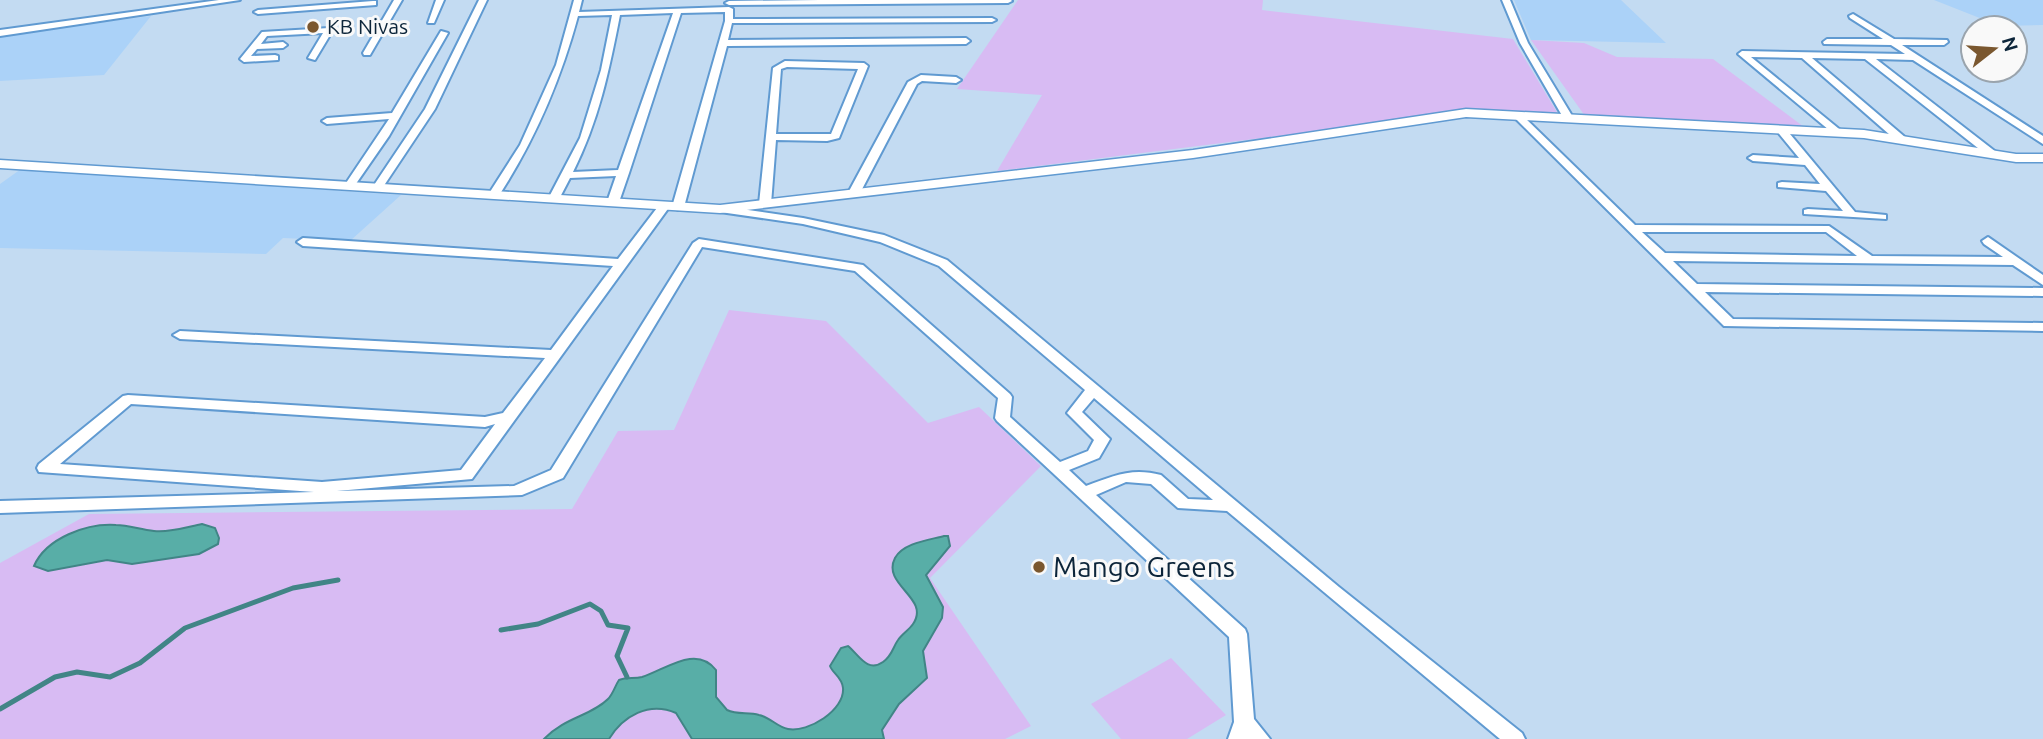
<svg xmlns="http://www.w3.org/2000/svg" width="2043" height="739" font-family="Ubuntu,sans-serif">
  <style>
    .built { fill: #abd2f8 }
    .green { fill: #d8bbf3 }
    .water { fill: #58aea7; stroke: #418586; stroke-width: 2 }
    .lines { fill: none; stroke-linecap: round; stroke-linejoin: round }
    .stream { stroke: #418586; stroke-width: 5 }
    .minor-casing { stroke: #609ad1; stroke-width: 4 }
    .major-casing { stroke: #609ad1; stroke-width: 3 }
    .minor { fill: #fff; fill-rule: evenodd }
    .major { fill: #fff; fill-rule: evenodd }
    .poi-dot { fill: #7a572f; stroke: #f9f9f9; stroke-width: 2.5 }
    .labels { text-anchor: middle; stroke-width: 6; stroke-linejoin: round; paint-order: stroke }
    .far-poi-label { font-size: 21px; fill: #0c253a; stroke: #f9f9f9; text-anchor: start }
    .near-poi-label { font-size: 28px; fill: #0c253a; stroke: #f9f9f9; text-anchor: start }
  </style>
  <rect width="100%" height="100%" fill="#c3dbf2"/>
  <path class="built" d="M 1514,0 L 1621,0 L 1666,43 L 1531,40 Z
    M 1934,0 L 2043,0 L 2043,25 L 2000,26 Z
    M 151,16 L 104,75 L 0,81 L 0,35 Z
    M 21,169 L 401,195 L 350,241 L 283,238 L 266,254 L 0,248 L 0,184 Z"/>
  <path class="green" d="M 1018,0 L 1263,0 L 1262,10 L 1513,39 L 1558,114 L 1451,110 L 1334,129 L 997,171 L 1042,95 L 957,89 Z
    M 1531,40 L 1584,43 L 1617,57 L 1713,59 L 1804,127 L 1585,116 Z
    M 729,310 L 826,321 L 928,423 L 979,407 L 1041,466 L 930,578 L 1031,726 L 1005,739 L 0,739 L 0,563 L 89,514 L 572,509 L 618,431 L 674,430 Z
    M 1171,658 L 1226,715 L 1187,739 L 1121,739 L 1091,704 Z"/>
  <path class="water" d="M 202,524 L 215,528 L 219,538 L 218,544 L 199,554 L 132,564 L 107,560 L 48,571 L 34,566 C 46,538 87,523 116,525 C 129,525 141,530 154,531 C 169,533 187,527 202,524 Z
    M 944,536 L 948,536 L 950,546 L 926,575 L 943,607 L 942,618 L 923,651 L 927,678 L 899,704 L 882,730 L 884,739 L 692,739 L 676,713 C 649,701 623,716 609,739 L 544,739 C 565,717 591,716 608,699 C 613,694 615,686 619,680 C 627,677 634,679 642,677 C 665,670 696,644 716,670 L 716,697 L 727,710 C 737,715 748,712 759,715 C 770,717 777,727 788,729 C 808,733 845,710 843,688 C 842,677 833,674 830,666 L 841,648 L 848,646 C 859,655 867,673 883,662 C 892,656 893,647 898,640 C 902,634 909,630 913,624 C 931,598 881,585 895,558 C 903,543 929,540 944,536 Z"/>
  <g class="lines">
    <path class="stream" d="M 501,630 L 538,624 L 590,604 L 601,611 L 608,625 L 628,628 L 617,656 L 627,677
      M 0,709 L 55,677 L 77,672 L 110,677 L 140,663 L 185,628 L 293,588 L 338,580"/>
    <defs>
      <path id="minor" d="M 219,0 L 240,0 L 0,36 L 0,30 Z
        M 394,0 L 402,0 L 370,55 L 364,55 L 363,53 Z
        M 436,0 L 444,0 L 434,23 L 428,23 Z
        M 479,0 L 487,0 L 435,109 L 381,190 L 373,190 L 372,188 L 425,109 Z
        M 574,0 L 582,0 L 579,12 L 729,7 L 733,9 L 733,19 L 992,18 L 996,20 L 992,22 L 732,23 L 728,40 L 966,38 L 970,41 L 966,44 L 727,46 L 684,207 L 678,210 L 672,207 L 725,21 L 725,12 L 681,13 L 629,173 L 619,202 L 613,205 L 607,202 L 616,176 L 570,178 L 558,201 L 554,202 L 548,199 L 580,138 L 601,70 L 612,15 L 578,16 C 560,82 535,140 498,197 L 490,197 L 488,195 L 520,145 L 556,65 ZM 673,13 L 618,170 L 573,172 C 599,120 609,71 620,15 Z
        M 820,0 L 1011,0 L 1012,1 L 1008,3 L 729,5 L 725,3 L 729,1 Z
        M 1502,0 L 1510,0 L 1528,43 L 1574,119 L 1572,121 L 1564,119 L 1520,43 Z
        M 373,1 L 376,1 L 376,5 L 258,14 L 254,12 L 258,10 Z
        M 1853,14 L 1894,39 L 1947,40 L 1948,42 L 1944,45 L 1902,45 L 2043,136 L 2043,144 L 1913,60 L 1876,59 L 1996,152 L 1996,156 L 1988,156 L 1865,59 L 1812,58 L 1906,138 L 1906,142 L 1898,142 L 1802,58 L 1751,57 L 1844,133 L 1835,135 L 1738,54 L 1742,51 L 1905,54 L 1891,45 L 1824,44 L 1823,42 L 1827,39 L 1883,39 L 1850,18 L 1849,16 Z
        M 329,28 L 333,30 L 315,60 L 308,58 L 323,33 L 267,36 L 261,44 L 283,42 L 287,45 L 283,48 L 257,49 L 251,56 L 275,55 L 278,56 L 278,60 L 244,62 L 240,59 L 262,32 Z
        M 441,31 L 448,33 L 389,136 L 353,188 L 345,188 L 344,186 L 389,119 L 327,124 L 322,121 L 327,118 L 392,113 Z
        M 785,61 L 864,63 L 868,66 L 839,138 L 827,141 L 776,140 L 771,204 L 765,207 L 759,204 L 773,68 ZM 787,67 L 858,69 L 831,134 L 776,134 L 781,69 Z
        M 921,75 L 956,77 L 961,80 L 956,83 L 922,81 L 917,84 L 860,193 L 858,195 L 850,195 L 848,193 L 908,82 Z
        M 1515,114 L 1521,114 L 1635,225 L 1829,226 L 1872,256 L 2003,257 L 1984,244 L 1982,241 L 1988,237 L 2043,275 L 2043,285 L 2013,265 L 1673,261 L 1697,284 L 2043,288 L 2043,296 L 1705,292 L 1733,319 L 2043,323 L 2043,331 L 1724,326 L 1515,118 ZM 1642,232 L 1826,232 L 1857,256 L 1665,253 Z
        M 1781,127 L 1785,128 L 1855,212 L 1886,215 L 1886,219 L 1804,214 L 1804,210 L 1808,209 L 1843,211 L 1826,191 L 1778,187 L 1778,183 L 1782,182 L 1820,184 L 1805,165 L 1753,161 L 1748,158 L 1753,155 L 1799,158 L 1776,130 Z
        M 664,203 L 670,206 L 472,479 L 337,491 L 514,486 L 551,470 L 693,243 L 699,239 L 863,265 L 1010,394 L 1012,397 L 1010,417 L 1060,462 L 1088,451 L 1094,440 L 1067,413 L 1085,390 L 939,266 L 880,242 L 803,224 L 720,212 L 714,209 L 720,206 L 803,218 L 884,235 L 947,260 L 1339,587 L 1522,733 L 1525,739 L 1500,739 L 1227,511 L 1178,508 L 1151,484 L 1126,482 L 1096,495 L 1245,629 L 1247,634 L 1254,719 L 1270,739 L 1228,739 L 1234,722 L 1229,637 L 997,421 L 995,418 L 998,398 L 855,271 L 702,247 L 563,478 L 522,495 L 0,513 L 0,501 L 314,492 L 39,472 L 37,468 L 39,464 L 123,396 L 128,395 L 485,417 L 503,413 L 545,358 L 180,339 L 173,335 L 180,331 L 551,350 L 613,266 L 303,246 L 297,242 L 303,238 L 618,259 L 660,204 ZM 1094,398 L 1213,500 L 1188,499 L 1161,475 C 1132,467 1113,476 1086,486 L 1069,470 L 1099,458 L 1110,439 L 1082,412 ZM 131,404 L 485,427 L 495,424 L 461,470 L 322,482 L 60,464 Z"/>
      <path id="major" d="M 1466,109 L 1864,130 L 2016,154 L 2043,154 L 2043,162 L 2016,162 L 1864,138 L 1466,117 L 1193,158 L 720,213 L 0,168 L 0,160 L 720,205 L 1193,150 Z"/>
    </defs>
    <use href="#minor" class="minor-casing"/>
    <use href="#major" class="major-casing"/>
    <use href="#minor" class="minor"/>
    <use href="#major" class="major"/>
  </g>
  <g class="poi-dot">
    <circle cx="313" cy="27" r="7"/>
    <circle cx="1039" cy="567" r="7"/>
  </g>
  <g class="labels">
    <g class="far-poi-label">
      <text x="327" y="34">KB Nivas</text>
    </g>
    <g class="near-poi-label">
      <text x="1053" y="577">Mango Greens</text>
    </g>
  </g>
  <g transform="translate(1994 49) rotate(73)"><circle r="33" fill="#f9f9f9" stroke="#9aa4ad" stroke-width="2"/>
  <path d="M0-5L12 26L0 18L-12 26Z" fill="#7a572f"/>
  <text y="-10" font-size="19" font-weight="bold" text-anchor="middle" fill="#0c253a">N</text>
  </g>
</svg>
